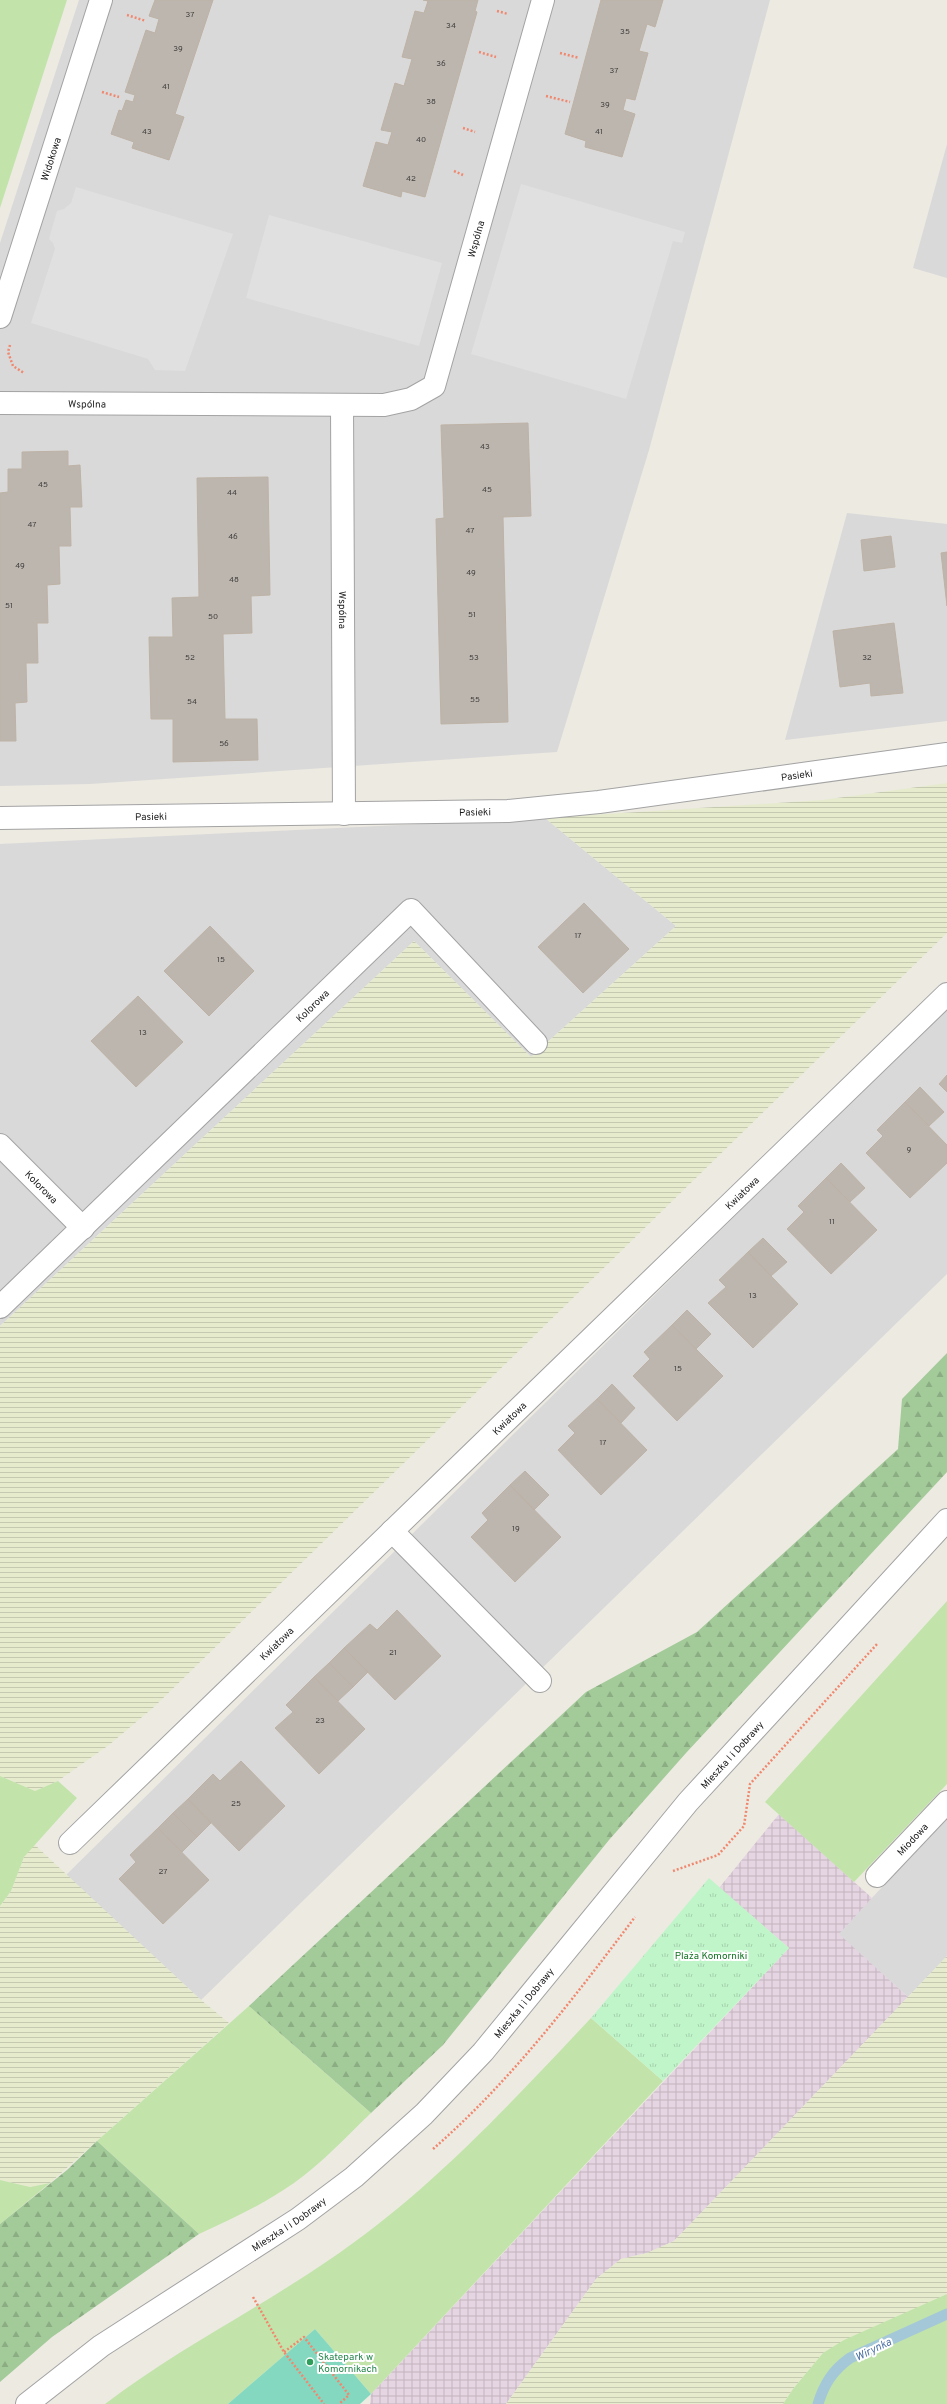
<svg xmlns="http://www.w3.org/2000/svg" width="947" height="2404" font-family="Overpass,sans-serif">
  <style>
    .residential { fill: #dad9d9 }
    .industrial { fill: url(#industrial-grid) }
    .farmland { fill: url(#farmland-rules) }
    .grass { fill: #c2e4aa }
    .forest { fill: url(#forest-firs) }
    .park { fill: url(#park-tufts) }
    .pitch { fill: #84d8bf }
    .parking { fill: #e0e0e0 }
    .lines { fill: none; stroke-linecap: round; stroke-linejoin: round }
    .stream { stroke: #a4c8d8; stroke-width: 11 }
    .building { fill: #bdb6af; stroke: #bdb2a5 }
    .minor-casing { stroke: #a3a3a3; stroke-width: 24 }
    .path { stroke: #f0886f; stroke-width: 2.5; stroke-dasharray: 2 2; stroke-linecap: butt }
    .minor { stroke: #fff; stroke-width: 22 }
    .leisure-dot { fill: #2e9e5b; stroke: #fff; stroke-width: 1.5 }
    .labels { text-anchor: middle; stroke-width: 4; stroke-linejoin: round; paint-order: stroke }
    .number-label { font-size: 8px; fill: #444241 }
    .street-label { font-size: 10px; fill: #1c1c1c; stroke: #fff }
    .park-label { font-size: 10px; fill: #127222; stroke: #fff }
    .leisure-label { font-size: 10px; fill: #27864d; stroke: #fff; text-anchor: start }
    .water-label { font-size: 11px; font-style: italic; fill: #4f72a5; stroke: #fff }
  </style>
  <defs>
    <pattern id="industrial-grid" width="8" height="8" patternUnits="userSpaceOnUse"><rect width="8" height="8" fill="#e5d4e1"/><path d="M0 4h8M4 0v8" fill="none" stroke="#c4b5c0"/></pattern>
    <pattern id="farmland-rules" width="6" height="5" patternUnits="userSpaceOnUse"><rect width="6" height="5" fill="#e6ebce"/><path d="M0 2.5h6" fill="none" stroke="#c5c9b0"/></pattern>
    <pattern id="forest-firs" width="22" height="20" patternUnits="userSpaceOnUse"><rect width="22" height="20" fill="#a3ca99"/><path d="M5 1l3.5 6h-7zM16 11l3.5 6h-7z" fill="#8cad83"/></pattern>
    <pattern id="park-tufts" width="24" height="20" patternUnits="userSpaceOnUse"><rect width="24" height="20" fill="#c0f5c9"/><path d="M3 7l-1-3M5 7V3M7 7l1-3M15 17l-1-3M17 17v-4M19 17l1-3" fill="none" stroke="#a4d1ac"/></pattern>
  </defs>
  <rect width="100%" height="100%" fill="#edeae2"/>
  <path class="residential" d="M 79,0 L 770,0 L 649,450 L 557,752 L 90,784 L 0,786 L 0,243 Z
    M 947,144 L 947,278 L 913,268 Z
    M 847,513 L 947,524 L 947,721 L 785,740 Z
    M 545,818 L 676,926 L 531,1057 L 414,941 L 0,1326 L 0,844 Z
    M 947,1007 L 947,1274 L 201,2000 L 66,1875 Z
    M 947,1818 L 947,1956 L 908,1997 L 838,1934 Z"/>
  <path class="industrial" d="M 779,1814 L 872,1898 L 839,1934 L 908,1997 L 674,2241 L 647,2253 L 621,2259 L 596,2279 L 506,2404 L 370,2404 L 371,2394 L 789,1948 L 719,1888 Z"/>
  <path class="farmland" d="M 947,783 L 947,933 L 154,1707 L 109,1745 L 58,1781 L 35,1791 L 0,1776 L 0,1326 L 414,941 L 531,1057 L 676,926 L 545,818 L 822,800 Z
    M 34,1844 L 201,2000 L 229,2023 L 50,2183 L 30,2187 L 0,2180 L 0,1906 L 11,1891 L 24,1857 Z
    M 947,1956 L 947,2294 L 823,2353 L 793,2389 L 783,2404 L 506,2404 L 596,2279 L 621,2259 L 647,2253 L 674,2241 Z"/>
  <path class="grass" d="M 0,0 L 67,0 L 0,208 Z
    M 947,1601 L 947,1784 L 854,1882 L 765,1802 Z
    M 0,1776 L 35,1791 L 58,1781 L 77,1798 L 24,1857 L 11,1891 L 0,1906 Z
    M 249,2006 L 371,2113 C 346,2137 322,2163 294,2183 C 264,2204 232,2219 199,2234 L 97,2141 Z
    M 591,2018 L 663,2081 L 371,2394 L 315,2329 L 228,2404 L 105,2404 C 174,2351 254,2311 326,2262 C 427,2195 509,2105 591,2018 Z
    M 0,2180 L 30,2187 L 50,2183 L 0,2224 Z
    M 947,2294 L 947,2404 L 783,2404 L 793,2389 L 823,2353 L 844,2340 Z"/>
  <path class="forest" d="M 947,1353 L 947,1472 L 686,1753 L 609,1840 L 443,2045 L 371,2113 L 249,2006 L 586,1692 L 697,1632 L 898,1449 L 902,1399 Z
    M 97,2141 L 199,2234 L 52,2337 L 0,2382 L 0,2224 L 67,2170 Z"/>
  <path class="park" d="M 709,1878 L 789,1948 L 663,2081 L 591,2018 Z"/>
  <path class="pitch" d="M 315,2329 L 371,2394 L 360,2404 L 228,2404 Z"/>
  <path class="parking" d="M 521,184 L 685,232 L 682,243 L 673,241 L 626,399 L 471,354 Z
    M 76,187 L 233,234 L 185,371 L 155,370 L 148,359 L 31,323 L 55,249 L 53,243 L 49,239 L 57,211 L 64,209 L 71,203 Z
    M 269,215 L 442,263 L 419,346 L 246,298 Z"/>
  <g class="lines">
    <path class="stream" d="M 818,2404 C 824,2384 833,2370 850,2358 L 947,2314"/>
  </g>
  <path class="building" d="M 155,0 L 213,0 L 175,114 L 184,117 L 169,160 L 132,148 L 134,142 L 111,134 L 119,110 L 122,111 L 126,100 L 133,102 L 135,95 L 125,92 L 146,30 L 155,33 L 159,19 L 149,16 Z
    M 423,0 L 478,0 L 475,11 L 477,12 L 425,197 L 402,191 L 401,197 L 363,186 L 376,142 L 388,145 L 392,132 L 381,130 L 395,83 L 404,86 L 412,59 L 402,57 L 415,11 L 424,13 L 428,1 Z
    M 601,0 L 663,0 L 655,27 L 647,24 L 639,51 L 648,53 L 635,100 L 626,98 L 623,110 L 635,114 L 622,157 L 585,147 L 586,141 L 565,134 Z
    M 528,423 L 531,516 L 503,517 L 508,722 L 441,724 L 436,519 L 444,518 L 441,425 Z
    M 68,451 L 68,466 L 80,465 L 82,507 L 70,507 L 71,546 L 59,546 L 60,584 L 47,585 L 48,623 L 37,623 L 38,663 L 26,663 L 27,702 L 15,703 L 16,741 L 0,741 L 0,493 L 8,492 L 8,469 L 22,469 L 22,452 Z
    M 268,477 L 270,595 L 251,596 L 252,633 L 223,634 L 225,719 L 257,719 L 258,760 L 173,762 L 173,719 L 151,719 L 149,637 L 173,637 L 172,598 L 199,597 L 197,478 Z
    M 891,536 L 895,567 L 864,571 L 861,540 Z
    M 947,552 L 947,606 L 941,553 Z
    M 894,623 L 903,693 L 871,696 L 870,683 L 840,687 L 833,631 Z
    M 584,903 L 629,949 L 583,993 L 538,947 Z
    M 210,926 L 254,971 L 209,1016 L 164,971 Z
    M 138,996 L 183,1042 L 136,1087 L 91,1041 Z
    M 947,1075 L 947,1092 L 939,1084 Z
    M 920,1087 L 944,1112 L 929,1126 L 905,1102 Z
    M 905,1102 L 947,1145 L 947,1163 L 910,1198 L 866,1153 L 883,1136 L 877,1130 Z
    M 841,1163 L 865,1188 L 850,1202 L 826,1178 Z
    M 826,1178 L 877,1230 L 831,1274 L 787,1229 L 804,1212 L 798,1206 Z
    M 763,1238 L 787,1262 L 771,1276 L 748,1252 Z
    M 748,1252 L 798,1304 L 753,1348 L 708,1303 L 726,1287 L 719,1280 Z
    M 687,1310 L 711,1334 L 696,1349 L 672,1325 Z
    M 672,1325 L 723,1376 L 677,1421 L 633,1376 L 650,1359 L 644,1352 Z
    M 612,1384 L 635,1408 L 621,1423 L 597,1399 Z
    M 597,1399 L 647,1450 L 601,1495 L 558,1450 L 575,1433 L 568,1426 Z
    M 525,1471 L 549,1495 L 534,1510 L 510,1485 Z
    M 510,1485 L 561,1537 L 515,1582 L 471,1537 L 488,1520 L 482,1513 Z
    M 397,1610 L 441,1656 L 395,1700 L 344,1648 L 370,1624 L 377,1630 Z
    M 344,1648 L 368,1672 L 353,1687 L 329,1663 Z
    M 329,1663 L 353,1687 L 338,1701 L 314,1677 Z
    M 314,1677 L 365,1729 L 319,1774 L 275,1728 L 293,1712 L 286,1705 Z
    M 241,1761 L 285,1806 L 239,1851 L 188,1799 L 213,1774 L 220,1781 Z
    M 188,1799 L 211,1823 L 197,1837 L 173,1813 Z
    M 173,1813 L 197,1837 L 182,1852 L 158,1828 Z
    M 158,1828 L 209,1880 L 163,1924 L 119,1879 L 136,1862 L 130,1855 Z"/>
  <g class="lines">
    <defs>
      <g id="minor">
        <path id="s1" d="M 0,317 L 101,0"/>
        <path id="s2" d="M 0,403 L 384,405 L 411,399 L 434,386 L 543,0"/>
        <path id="s3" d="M 342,405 L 344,814"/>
        <path id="s4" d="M 0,818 L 508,811 L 599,802 L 947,754"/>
        <path id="s5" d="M 0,1145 L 83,1228"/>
        <path id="s6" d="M 0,1307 L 411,910 L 536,1043"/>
        <path d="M 392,1531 L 540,1681"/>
        <path id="s7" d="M 70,1843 L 947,994"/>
        <path id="s8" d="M 877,1876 L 947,1802"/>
        <path id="s9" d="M 27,2404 L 101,2346 L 298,2219 L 354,2177 L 424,2114 L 483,2052 L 688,1802 L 947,1520"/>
      </g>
    </defs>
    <use href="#minor" class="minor-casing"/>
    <path class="path" d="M 497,11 L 508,14
      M 127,15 L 146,21
      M 479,52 L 496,57
      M 560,53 L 579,58
      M 102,92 L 119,97
      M 546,96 L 570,102
      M 463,128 L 475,132
      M 454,171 L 463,175
      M 10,345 L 8,352 L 13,366 L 24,373
      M 673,1871 L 718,1855 L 744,1826 L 750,1784 L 878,1643
      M 433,2149 C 511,2081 573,1999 635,1917
      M 253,2297 L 284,2352 L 324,2404
      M 284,2352 L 304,2337 L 349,2395 L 339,2404"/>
    <use href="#minor" class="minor"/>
  </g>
  <circle class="leisure-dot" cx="310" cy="2362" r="4"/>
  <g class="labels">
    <g class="number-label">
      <text x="190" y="17">37</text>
      <text x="451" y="28">34</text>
      <text x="625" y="34">35</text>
      <text x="178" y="51">39</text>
      <text x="441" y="66">36</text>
      <text x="614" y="73">37</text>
      <text x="166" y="89">41</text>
      <text x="431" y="104">38</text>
      <text x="605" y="107">39</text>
      <text x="147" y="134">43</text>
      <text x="599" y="134">41</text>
      <text x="421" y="142">40</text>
      <text x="411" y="181">42</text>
      <text x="485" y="449">43</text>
      <text x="43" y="487">45</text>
      <text x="487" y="492">45</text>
      <text x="232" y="495">44</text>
      <text x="32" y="527">47</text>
      <text x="470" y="533">47</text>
      <text x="233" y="539">46</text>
      <text x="20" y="568">49</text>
      <text x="471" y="575">49</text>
      <text x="234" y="582">48</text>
      <text x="9" y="608">51</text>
      <text x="472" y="617">51</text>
      <text x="213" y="619">50</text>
      <text x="190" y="660">52</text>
      <text x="474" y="660">53</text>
      <text x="867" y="660">32</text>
      <text x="475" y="702">55</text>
      <text x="192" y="704">54</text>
      <text x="224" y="746">56</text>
      <text x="578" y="938">17</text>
      <text x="221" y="962">15</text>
      <text x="143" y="1035">13</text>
      <text x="909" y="1152">9</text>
      <text x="832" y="1224">11</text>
      <text x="753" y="1298">13</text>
      <text x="678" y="1371">15</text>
      <text x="603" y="1445">17</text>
      <text x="516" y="1531">19</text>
      <text x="393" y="1655">21</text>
      <text x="320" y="1723">23</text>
      <text x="236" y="1806">25</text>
      <text x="163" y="1874">27</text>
    </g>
    <g class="street-label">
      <text dy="4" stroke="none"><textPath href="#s1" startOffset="166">Widokowa</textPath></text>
      <text dy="4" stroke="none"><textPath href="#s2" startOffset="591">Wspólna</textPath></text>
      <text dy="4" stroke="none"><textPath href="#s2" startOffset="87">Wspólna</textPath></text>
      <text dy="4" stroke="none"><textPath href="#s3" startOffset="205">Wspólna</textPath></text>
      <text dy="4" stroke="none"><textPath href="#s4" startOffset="799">Pasieki</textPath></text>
      <text dy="4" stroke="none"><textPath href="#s4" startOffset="475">Pasieki</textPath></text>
      <text dy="4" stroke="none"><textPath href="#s4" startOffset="151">Pasieki</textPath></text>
      <text dy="4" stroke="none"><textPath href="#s6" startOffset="434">Kolorowa</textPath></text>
      <text dy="4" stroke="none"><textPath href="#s5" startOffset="59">Kolorowa</textPath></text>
      <text dy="4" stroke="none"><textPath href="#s7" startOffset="935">Kwiatowa</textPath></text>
      <text dy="4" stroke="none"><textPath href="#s7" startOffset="611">Kwiatowa</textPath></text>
      <text dy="4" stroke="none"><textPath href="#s7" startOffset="287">Kwiatowa</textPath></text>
      <text dy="4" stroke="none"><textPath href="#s9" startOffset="966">Mieszka I i Dobrawy</textPath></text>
      <text dy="4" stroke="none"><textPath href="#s8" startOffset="51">Miodowa</textPath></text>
      <text dy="4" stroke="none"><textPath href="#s9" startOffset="642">Mieszka I i Dobrawy</textPath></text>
      <text dy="4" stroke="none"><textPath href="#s9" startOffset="318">Mieszka I i Dobrawy</textPath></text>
    </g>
    <g class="park-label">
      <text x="711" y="1959">Plaża Komorniki</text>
    </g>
    <g class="leisure-label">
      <text x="318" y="2360">Skatepark w<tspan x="318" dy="12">Komornikach</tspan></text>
    </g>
    <g class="water-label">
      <text transform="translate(873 2349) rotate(-26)" y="4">Wirynka</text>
    </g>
  </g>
</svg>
